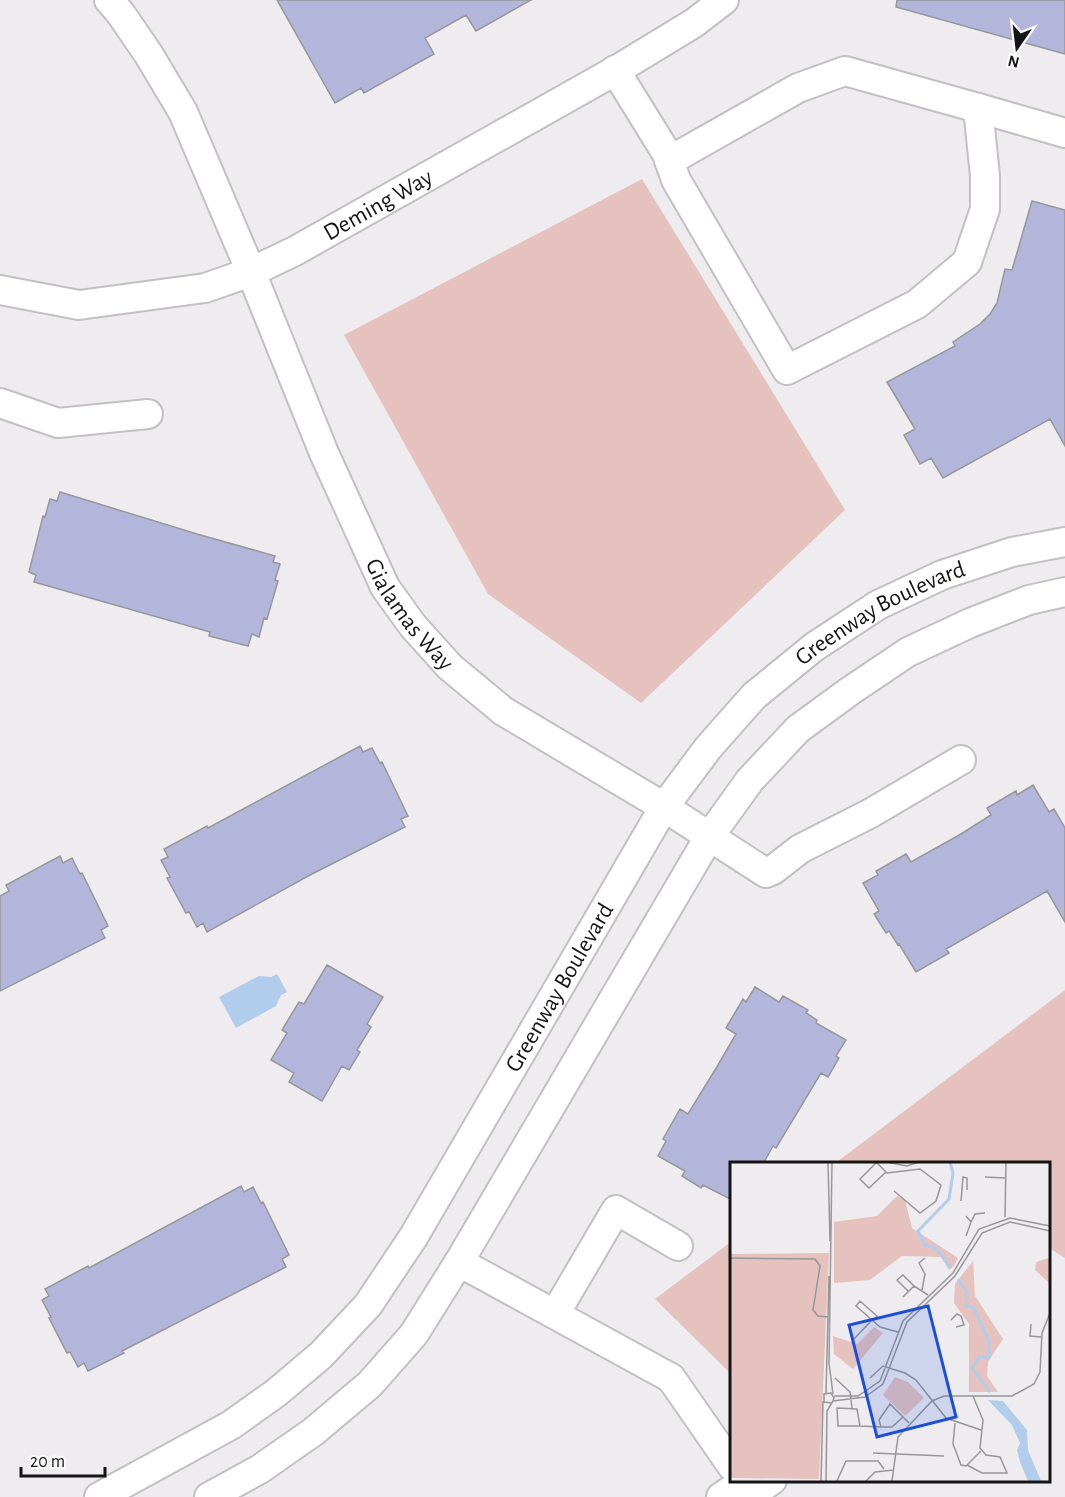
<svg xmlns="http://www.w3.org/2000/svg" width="1065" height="1497" font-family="'Alegreya Sans',sans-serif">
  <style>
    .green { fill: #e6c2be }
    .water { fill: #b1cdeb }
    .building { fill: #b4b5da; stroke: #97979b; stroke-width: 1.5 }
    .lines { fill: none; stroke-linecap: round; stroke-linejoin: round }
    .minor-casing { stroke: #c2c0c3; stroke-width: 32 }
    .minor { stroke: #fff; stroke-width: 28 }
    .labels { text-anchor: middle; stroke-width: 4.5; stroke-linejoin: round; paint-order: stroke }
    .street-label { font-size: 24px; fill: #151415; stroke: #fcf9fd }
    .inset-river { fill: none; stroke: #b1cdeb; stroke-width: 3 }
    .inset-road { fill: none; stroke: #979698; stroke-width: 1.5 }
    .view { fill: #1d4ed8; fill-opacity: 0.15; stroke: #1d4ed8; stroke-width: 3 }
    .inset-edge { fill: none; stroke: #151415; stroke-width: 3 }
  </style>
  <rect width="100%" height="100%" fill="#eeecef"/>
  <path class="green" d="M 642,179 L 845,510 L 641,703 L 488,594 L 344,335 Z
    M 1065,990 L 1065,1258 L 1049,1248 L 1048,1164 L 834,1164 Z
    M 732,1241 L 732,1375 L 655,1299 Z"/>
  <path class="water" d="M 277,974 L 287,992 L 281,995 L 276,1006 L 236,1028 L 219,997 L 259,976 L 271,977 Z"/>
  <path class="building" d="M 277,0 L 531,0 L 476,31 L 466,15 L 425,38 L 434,54 L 364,93 L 361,88 L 335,103 Z
    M 897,0 L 1065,0 L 1065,54 L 896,7 Z
    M 1032,201 L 1065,210 L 1065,446 L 1050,419 L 943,478 L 931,458 L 920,464 L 904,435 L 915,429 L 887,382 L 955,346 L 953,342 L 980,324 L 990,314 L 997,303 L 1005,269 L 1012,270 Z
    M 60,492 L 197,534 L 275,556 L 273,562 L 280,564 L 275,580 L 278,581 L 267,619 L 264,618 L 259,637 L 252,634 L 248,646 L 209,636 L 210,632 L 34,582 L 36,575 L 29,572 L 43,516 L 45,517 L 50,499 L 57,501 Z
    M 360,746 L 363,752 L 372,748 L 380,763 L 382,762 L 408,816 L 401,819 L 405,827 L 310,875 L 207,932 L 203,923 L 197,927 L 189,912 L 186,913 L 167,878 L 170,877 L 161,860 L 168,857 L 164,849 L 207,826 L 208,828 Z
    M 1033,785 L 1049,812 L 1054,809 L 1065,828 L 1065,922 L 1047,891 L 946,949 L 949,953 L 916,972 L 899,944 L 898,945 L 889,931 L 886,933 L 874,914 L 879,911 L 863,883 L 878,875 L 876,871 L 906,854 L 911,862 L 961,834 L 991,815 L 987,808 L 1016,791 L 1017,795 Z
    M 60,856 L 63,863 L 72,858 L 80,874 L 82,873 L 108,926 L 101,930 L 105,938 L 0,991 L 0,896 L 9,891 L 6,885 Z
    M 327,965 L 383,997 L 367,1024 L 371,1027 L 357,1050 L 360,1052 L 349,1070 L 342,1066 L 322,1101 L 289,1082 L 294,1073 L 271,1060 L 287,1033 L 282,1030 L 299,1002 L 304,1004 Z
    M 755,987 L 779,1002 L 783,996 L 808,1010 L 806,1013 L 817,1020 L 816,1023 L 846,1040 L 836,1056 L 839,1058 L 828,1077 L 821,1073 L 776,1148 L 773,1146 L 763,1164 L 732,1164 L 732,1200 L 703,1185 L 701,1188 L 682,1176 L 685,1171 L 658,1156 L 666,1141 L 663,1139 L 680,1109 L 688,1114 L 718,1065 L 736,1034 L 726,1028 L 743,999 L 746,1002 Z
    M 241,1186 L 244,1192 L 253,1187 L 261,1203 L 263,1202 L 289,1255 L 282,1259 L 286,1267 L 122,1351 L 124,1353 L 88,1371 L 84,1363 L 78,1367 L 70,1352 L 67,1353 L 49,1318 L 51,1317 L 42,1300 L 49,1296 L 45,1289 L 88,1266 L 89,1268 Z"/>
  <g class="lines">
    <defs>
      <g id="minor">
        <path id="s1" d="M 109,0 L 121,14 L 149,55 L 183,112 L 251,272 L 324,453 L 385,587 L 413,626 L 450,667 L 503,711 L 664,807 L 766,873 L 773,870 L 800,849 L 871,813 L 961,760"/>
        <path d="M 615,70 L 667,154 L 676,180 L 787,370 L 917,304 L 967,262 L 985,209 L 985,176 L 978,108 L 845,71 L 798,88 L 669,161"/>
        <path d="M 978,108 L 1065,133"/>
        <path id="s2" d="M 0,290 L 79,305 L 205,288 L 251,272 L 295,251 L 620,68 L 694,23 L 724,0"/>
        <path d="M 0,403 L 58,423 L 148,414"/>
        <path d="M 459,1262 L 671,1378 L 732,1466"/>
        <path d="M 555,1314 L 616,1210 L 678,1246"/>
        <path d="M 752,1494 L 772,1480"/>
        <path id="s3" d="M 99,1497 L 231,1425 L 276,1393 L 321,1355 L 368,1305 L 414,1236 L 664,807 L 708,748 L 754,696 L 814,647 L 878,605 L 942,575 L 1012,552 L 1065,542"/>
        <path d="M 209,1497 L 260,1469 L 313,1432 L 370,1384 L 414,1334 L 459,1262 L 709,837 L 750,780 L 798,729 L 850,691 L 908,652 L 970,623 L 1029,600 L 1065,592"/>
        <path d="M 721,1497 L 743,1482"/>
      </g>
    </defs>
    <use href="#minor" class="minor-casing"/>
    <use href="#minor" class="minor"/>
  </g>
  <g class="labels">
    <g class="street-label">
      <text dy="8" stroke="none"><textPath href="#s2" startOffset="400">Deming Way</textPath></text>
      <text dy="8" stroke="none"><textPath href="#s1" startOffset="687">Gialamas Way</textPath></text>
      <text dy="8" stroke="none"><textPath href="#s3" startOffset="1208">Greenway Boulevard</textPath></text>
      <text dy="8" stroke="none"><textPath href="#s3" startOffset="704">Greenway Boulevard</textPath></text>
    </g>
  </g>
  <g transform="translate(730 1162)">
    <rect width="320" height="320" fill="#eeecef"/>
    <path d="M 167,34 L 175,38 L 182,66 L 228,96 L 224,104 L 219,108 L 211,95 L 172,94 L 140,118 L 104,121 L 104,60 L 147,54 ZM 99,91 L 89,317 L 0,316 L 0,92 ZM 319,96 L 320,96 L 319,121 L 305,108 L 306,100 ZM 243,99 L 245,134 L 273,177 L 258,200 L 257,214 L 268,230 L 239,230 L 239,162 L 224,141 L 225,122 ZM 144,165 L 153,171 L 123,207 L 104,192 L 103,174 L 127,182 ZM 165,215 L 178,220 L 194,236 L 175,254 L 153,233 Z" fill="#e6c2be"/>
    <path d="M 258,238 L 273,239 L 297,268 L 298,288 L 311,319 L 298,319 L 290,300 L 287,288 L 290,281 L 282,263 Z" fill="#b1cdeb"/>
    <path class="inset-river" d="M 220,0 L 223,11 L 219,37 L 188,69 L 195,83 L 206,86 L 221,106M 228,117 L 237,130 L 236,144 L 244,146 L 259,179 L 259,195 L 249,195 L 242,206 L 260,230"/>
    <path class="inset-road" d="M 98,0 L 100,79M 102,0 L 99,201 L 103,232M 146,0 L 157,11 L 190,7 L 211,23 L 206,39 L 190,51 L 164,29M 147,0 L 130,17 L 139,26 L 156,10M 156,0 L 177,4 L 189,0M 255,15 L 275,16M 231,39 L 233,15 L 237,16 L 237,28M 275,55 L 276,0M 241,60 L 245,52 L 255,51M 236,74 L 241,60 L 236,54M 0,96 L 85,97 L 90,104 L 83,148 L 88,154 L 98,155M 192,128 L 195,112 L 189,101 L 195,96M 178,129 L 167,118 L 173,113 L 184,124M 173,135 L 184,124 L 198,133M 221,158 L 227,152 L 231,154 L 234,163 L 226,165M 143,159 L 147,154 L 130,139 L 126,144 L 150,165 L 168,170M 301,162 L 300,174 L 311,175M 124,177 L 142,158M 105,216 L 120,230 L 122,246M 140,216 L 153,204 L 175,211 L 186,218 L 216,256 L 251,268M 96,231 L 99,114M 104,234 L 128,234 L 150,219 L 173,159 L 223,111 L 249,67 L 280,56 L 320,64M 103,239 L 135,235 L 153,222 L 177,160 L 225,114 L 252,71 L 280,60 L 320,69M 107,246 L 127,247 L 130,264 L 108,264 ZM 173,255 L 162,265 L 151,265 L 149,258 L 160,242 L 179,261M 225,261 L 223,282 L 231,303 L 236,304 L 251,289M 130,264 L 151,265M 143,291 L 214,294M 237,303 L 252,311 L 277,311 L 270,295 L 256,293 L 250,286 L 253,258 L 243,234M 91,319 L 93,239M 96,319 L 97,249 L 103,239 L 104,236 L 101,231 L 94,232 L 94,240 L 102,241M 107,319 L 116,299 L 148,299 L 154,307M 136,319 L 145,310 L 163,308M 162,319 L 168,275 L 202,239 L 214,234 L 282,234 L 304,222 L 310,210 L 312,171 L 320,151"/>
    <path class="view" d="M 198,144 L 226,255 L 147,275 L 119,163 Z"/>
    <rect width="320" height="320" class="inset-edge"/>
  </g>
  <g transform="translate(1017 48) rotate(194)" stroke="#fcf9fd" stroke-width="4.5" paint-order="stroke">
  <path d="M0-4.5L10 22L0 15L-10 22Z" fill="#151415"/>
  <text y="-9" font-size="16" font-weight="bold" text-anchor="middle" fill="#151415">N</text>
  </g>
  <path d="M21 1467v9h84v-9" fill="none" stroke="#151415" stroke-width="3"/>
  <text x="30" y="1467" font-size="18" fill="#151415" stroke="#fcf9fd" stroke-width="4.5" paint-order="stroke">20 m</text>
</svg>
